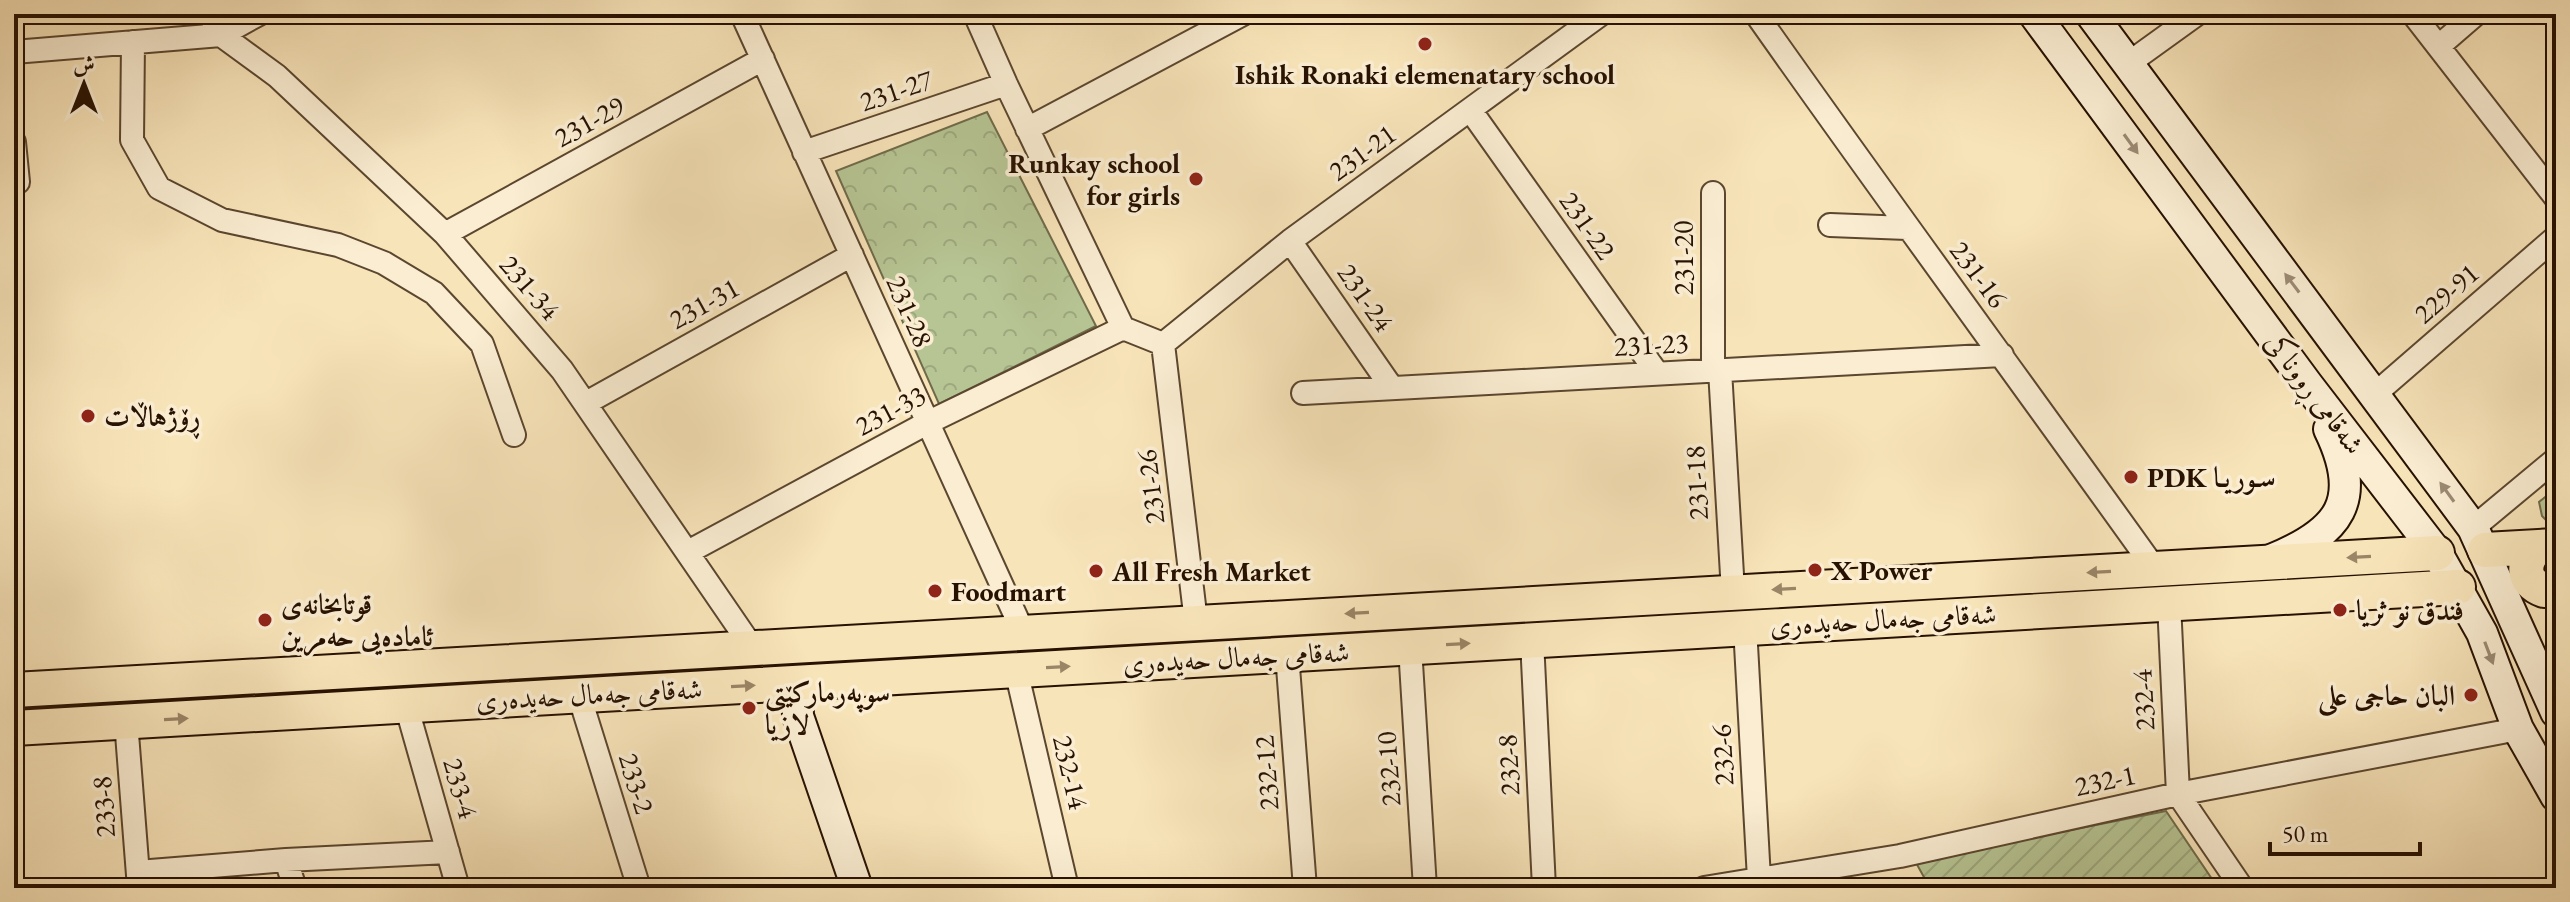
<svg xmlns="http://www.w3.org/2000/svg" width="2570" height="902" font-family="'EB Garamond',Amiri,serif">
  <style>
    .park { fill: url(#park-crowns); stroke: #6f6b4a; stroke-width: 2 }
    .garden { fill: url(#garden-furrows); stroke: #6f6b4a; stroke-width: 2 }
    .lines { fill: none; stroke-linecap: round; stroke-linejoin: round }
    .street-casing { stroke: #5b462f; stroke-width: 26 }
    .secondary-casing { stroke: #271101; stroke-width: 34 }
    .primary-casing { stroke: #271101; stroke-width: 38 }
    .street { stroke: #faedd2; stroke-width: 22 }
    .secondary { stroke: #faedd2; stroke-width: 30 }
    .primary { stroke: #f8e4b9; stroke-width: 34 }
    .oneway { fill: #9b8a74 }
    .oneway2 { fill: #9a8566 }
    .poi-dot { fill: #8f2418; stroke: #faedd2; stroke-width: 3 }
    .labels { text-anchor: middle; stroke-width: 7; stroke-linejoin: round; paint-order: stroke }
    .poi-label { font-size: 28px; font-weight: bold; fill: #271101; stroke: #faedd2; text-anchor: start }
    .street-label { font-size: 28px; fill: #271101; stroke: #faedd2 }
  </style>
  <defs>
    <pattern id="park-crowns" width="20" height="18" patternUnits="userSpaceOnUse" patternTransform="scale(2)"><rect width="20" height="18" fill="#b7c594"/><path d="M2 6a3 3 0 1 1 6 0M12 15a3 3 0 1 1 6 0" fill="none" stroke="#9da87e"/></pattern>
    <pattern id="garden-furrows" width="10" height="10" patternUnits="userSpaceOnUse" patternTransform="scale(2)"><rect width="10" height="10" fill="#b7c594"/><path d="M-1 1l2-2M0 10L10 0M9 11l2-2" fill="none" stroke="#9da87e"/></pattern>
  </defs>
  <rect width="100%" height="100%" fill="#f8e4b9"/>
  <filter id="stains"><feTurbulence type="fractalNoise" baseFrequency=".0025" numOctaves="4"/><feColorMatrix values="0 0 0 0 .2 0 0 0 0 .09 0 0 0 0 .02 0 0 0 .5 -.17"/></filter>
  <radialGradient id="worn" r=".72"><stop offset=".6" stop-color="#630" stop-opacity="0"/><stop offset="1" stop-color="#630" stop-opacity=".3"/></radialGradient>
  <path class="park" d="M 987,112 L 1096,326 L 939,404 L 836,171 Z
    M 2556,488 L 2556,523 L 2546,520 L 2542,516 L 2539,502 Z"/>
  <path class="garden" d="M 2166,811 L 2214,882 L 2204,888 L 1930,888 L 1915,861 Z"/>
  <g class="lines">
    <defs>
      <path id="street" d="M 209,14 L 221,35 L 277,76 L 445,234 L 562,370 L 752,647
        M 742,14 L 1023,632
        M 975,14 L 1006,84 L 1123,328 L 1163,344
        M 1756,14 C 1887,200 2022,383 2155,569
        M 2413,14 L 2556,198
        M 133,42 L 132,140 L 159,188 L 222,220 L 338,245 L 384,263 L 434,293 L 482,344 L 514,435
        M 2439,46 L 2476,14
        M 14,52 L 221,35 L 259,14
        M 2129,63 L 2197,14
        M 1471,111 L 1657,373
        M 1027,129 L 1243,14
        M 14,142 L 18,182
        M 804,152 L 1006,84
        M 1713,193 L 1713,370
        M 1830,225 L 1907,228
        M 445,234 L 763,59
        M 1290,241 L 1392,388
        M 1163,344 L 1290,241 L 1601,14
        M 1163,344 L 1196,622
        M 1720,370 L 1733,592
        M 1303,393 L 2002,355
        M 2375,394 L 2556,237
        M 586,403 L 852,255
        M 2473,528 L 2556,459
        M 688,552 L 927,423 L 1123,328
        M 2169,603 L 2178,794 L 2242,888
        M 1745,627 L 1759,879
        M 1532,640 L 1544,888
        M 1410,647 L 1425,888
        M 1287,654 L 1305,888
        M 1016,670 L 1067,888
        M 579,695 L 639,888
        M 406,705 L 458,888
        M 126,721 L 139,888
        M 286,860 L 295,888
        M 138,872 L 286,860 L 448,852
        M 1704,888 L 1900,856 L 2178,794 L 2518,729"/>
      <path id="secondary" d="M 2034,14 L 2307,384 L 2437,553 L 2482,633 L 2518,729 L 2556,796
        M 2091,14 L 2473,528 L 2556,712
        M 2271,560 C 2340,532 2364,501 2329,429
        M 797,682 L 798,716 L 857,888"/>
      <path id="primary" d="M 2538,547 C 2522,561 2521,582 2544,590
        M 2485,550 L 2556,546
        M 14,690 L 2437,553
        M 14,728 L 2458,587"/>
    </defs>
    <use href="#street" class="street-casing"/>
    <use href="#secondary" class="secondary-casing"/>
    <use href="#primary" class="primary-casing"/>
    <use href="#street" class="street"/>
    <use href="#secondary" class="secondary"/>
    <use href="#primary" class="primary"/>
  </g>
  <defs><path id="oneway-solid" d="M-6-.8H1V-3.2L6.5 0L1 3.2V.8H-6Z" transform="scale(2)"/></defs>
  <g class="oneway">
    <use href="#oneway-solid" transform="translate(2131 144) rotate(54)"/>
    <use href="#oneway-solid" transform="translate(2292 283) rotate(-127)"/>
    <use href="#oneway-solid" transform="translate(2447 492) rotate(-126)"/>
    <use href="#oneway-solid" transform="translate(2489 653) rotate(69)"/>
  </g>
  <g class="oneway2">
    <use href="#oneway-solid" transform="translate(2359 557) rotate(177)"/>
    <use href="#oneway-solid" transform="translate(2099 572) rotate(177)"/>
    <use href="#oneway-solid" transform="translate(1784 589) rotate(177)"/>
    <use href="#oneway-solid" transform="translate(1357 613) rotate(177)"/>
    <use href="#oneway-solid" transform="translate(1458 644) rotate(-3)"/>
    <use href="#oneway-solid" transform="translate(1058 667) rotate(-3)"/>
    <use href="#oneway-solid" transform="translate(743 686) rotate(-3)"/>
    <use href="#oneway-solid" transform="translate(176 719) rotate(-3)"/>
  </g>
  <g class="poi-dot">
    <circle cx="1425" cy="44" r="8"/>
    <circle cx="1196" cy="179" r="8"/>
    <circle cx="88" cy="416" r="8"/>
    <circle cx="2131" cy="477" r="8"/>
    <circle cx="1815" cy="570" r="8"/>
    <circle cx="1096" cy="571" r="8"/>
    <circle cx="935" cy="591" r="8"/>
    <circle cx="2340" cy="610" r="8"/>
    <circle cx="265" cy="620" r="8"/>
    <circle cx="2471" cy="695" r="8"/>
    <circle cx="749" cy="708" r="8"/>
  </g>
  <g class="labels">
    <g class="poi-label">
      <text x="1425" y="84" text-anchor="middle">Ishik Ronaki elemenatary school</text>
      <text x="1180" y="173" text-anchor="end">Runkay school<tspan x="1180" dy="32">for girls</tspan></text>
      <text x="104" y="426">ڕۆژهاڵات</text>
      <text x="2147" y="487">PDK سـوریـا</text>
      <text x="1831" y="580">X Power</text>
      <text x="1112" y="581">All Fresh Market</text>
      <text x="951" y="601">Foodmart</text>
      <text x="281" y="614">قوتابخانەی<tspan x="281" dy="32">ئامادەیی حەمرین</tspan></text>
      <text x="2356" y="620">فندق نو ثريا</text>
      <text x="765" y="702">سوپەرمارکێتی<tspan x="765" dy="32">لازیا</tspan></text>
      <text x="2455" y="705" text-anchor="end">البان حاجی علی</text>
    </g>
    <g class="street-label">
      <text transform="translate(896 90) rotate(-19)" y="10">231-27</text>
      <text transform="translate(589 121) rotate(-29)" y="10">231-29</text>
      <text transform="translate(1362 152) rotate(-36)" y="10">231-21</text>
      <text transform="translate(1588 225) rotate(55)" y="10">231-22</text>
      <text transform="translate(1683 258) rotate(-90)" y="10">231-20</text>
      <text transform="translate(1979 274) rotate(53)" y="10">231-16</text>
      <text transform="translate(530 287) rotate(49)" y="10">231-34</text>
      <text transform="translate(2446 293) rotate(-41)" y="10">229-91</text>
      <text transform="translate(1366 297) rotate(55)" y="10">231-24</text>
      <text transform="translate(704 303) rotate(-29)" y="10">231-31</text>
      <text transform="translate(910 311) rotate(66)" y="10">231-28</text>
      <text transform="translate(1651 344) rotate(-3)" y="10">231-23</text>
      <text transform="translate(2315 393) rotate(53)" y="10">شەقامی ڕووناکی</text>
      <text transform="translate(890 410) rotate(-28)" y="10">231-33</text>
      <text transform="translate(1696 483) rotate(-93)" y="10">231-18</text>
      <text transform="translate(1150 487) rotate(-97)" y="10">231-26</text>
      <text transform="translate(1883 619) rotate(-3)" y="10">شەقامی جەمال حەیدەری</text>
      <text transform="translate(1236 657) rotate(-3)" y="10">شەقامی جەمال حەیدەری</text>
      <text transform="translate(589 694) rotate(-3)" y="10">شەقامی جەمال حەیدەری</text>
      <text transform="translate(2143 700) rotate(-93)" y="10">232-4</text>
      <text transform="translate(1722 755) rotate(-93)" y="10">232-6</text>
      <text transform="translate(1508 765) rotate(-93)" y="10">232-8</text>
      <text transform="translate(1388 769) rotate(-94)" y="10">232-10</text>
      <text transform="translate(1071 772) rotate(77)" y="10">232-14</text>
      <text transform="translate(1266 773) rotate(-94)" y="10">232-12</text>
      <text transform="translate(2105 780) rotate(-12)" y="10">232-1</text>
      <text transform="translate(637 783) rotate(73)" y="10">233-2</text>
      <text transform="translate(461 788) rotate(74)" y="10">233-4</text>
      <text transform="translate(103 807) rotate(-94)" y="10">233-8</text>
    </g>
  </g>
  <rect width="2570" height="902" fill="none" stroke="#f8e4b9" stroke-width="48"/>
  <rect x="16" y="16" width="2538" height="870" fill="none" stroke="#271101" stroke-width="4"/>
  <rect x="24" y="24" width="2522" height="854" fill="none" stroke="#271101" stroke-width="2"/>
  <g transform="translate(84 84)" stroke="#faedd2" stroke-width="6" paint-order="stroke">
  <path d="M0-6L14 30L0 20L-14 30Z" fill="#271101"/>
  <text y="-12" font-size="22" font-weight="bold" text-anchor="middle" fill="#271101">ش</text>
  </g>
  <path d="M2270 842v12h150v-12" fill="none" stroke="#271101" stroke-width="4"/>
  <text x="2282" y="842" font-size="24" fill="#271101" stroke="#faedd2" stroke-width="6" paint-order="stroke">50 m</text>
  <rect width="100%" height="100%" filter="url(#stains)"/>
  <rect width="100%" height="100%" fill="url(#worn)"/>
</svg>
